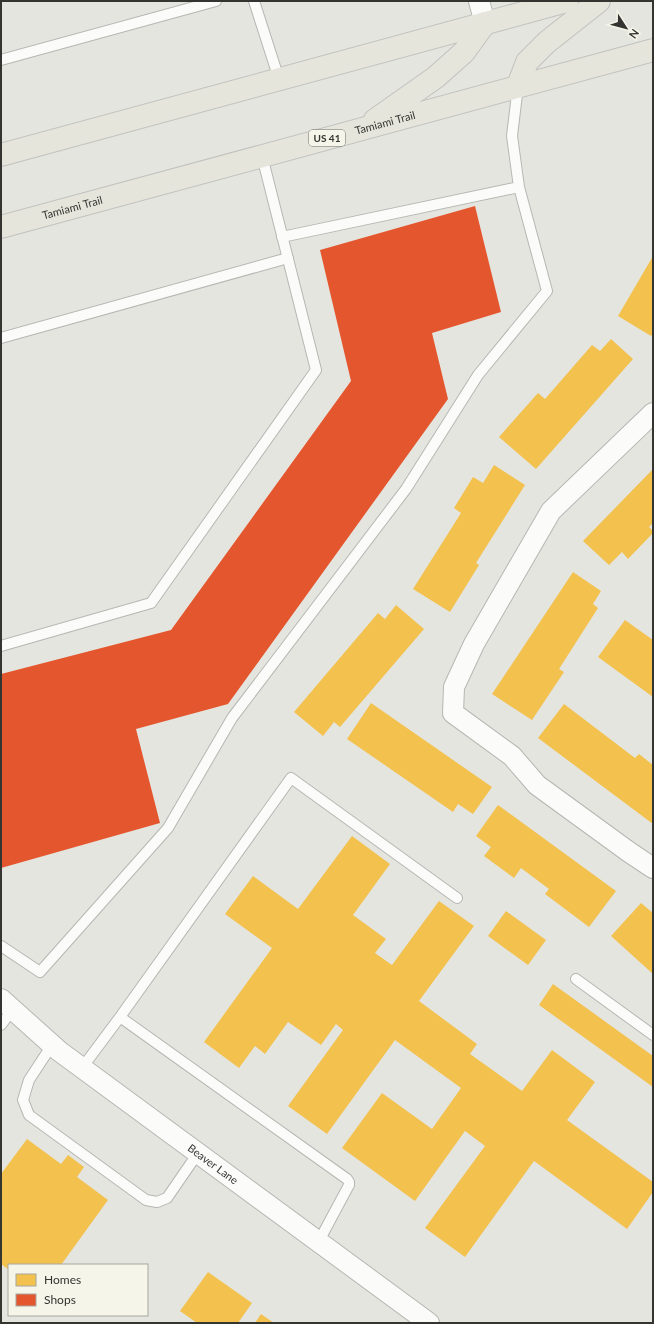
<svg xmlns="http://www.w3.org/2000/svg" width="654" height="1324" font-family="Lato,sans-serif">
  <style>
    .homes { fill: #f2c14e }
    .shops { fill: #e4572e }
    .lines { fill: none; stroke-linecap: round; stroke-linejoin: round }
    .service-casing { stroke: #b6b6b2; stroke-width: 12 }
    .minor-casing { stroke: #b6b6b2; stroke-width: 22 }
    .primary-casing { stroke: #c1c1bf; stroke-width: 24 }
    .service { stroke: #fbfbfa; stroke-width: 10 }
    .minor { stroke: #fbfbfa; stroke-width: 20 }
    .primary { stroke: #e6e5dc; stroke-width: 22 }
    .labels { text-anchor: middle; stroke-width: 4; stroke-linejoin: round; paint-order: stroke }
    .shield { fill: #f6f5ea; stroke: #6e6e68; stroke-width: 1 }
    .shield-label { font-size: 10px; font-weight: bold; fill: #343430 }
    .street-label { font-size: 11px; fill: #343430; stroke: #f6f5ea }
  </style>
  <rect width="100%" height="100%" fill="#e5e5e0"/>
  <path class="homes" d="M 653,256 L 653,333 L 651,336 L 618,316 Z
    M 611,339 L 633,359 L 536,469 L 499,437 L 538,393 L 545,399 L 592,345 L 600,351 Z
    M 494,465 L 525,485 L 476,563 L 479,565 L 450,612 L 413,589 L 461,513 L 454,508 L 473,477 L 483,483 Z
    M 653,469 L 653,523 L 649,527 L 653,531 L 653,533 L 628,559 L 622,552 L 609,565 L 583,541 Z
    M 573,572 L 601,591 L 593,604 L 598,608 L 559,669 L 564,672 L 532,720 L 492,694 Z
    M 396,605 L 424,629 L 340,727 L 334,722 L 323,736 L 294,712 L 378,613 L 385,619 Z
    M 625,620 L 653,640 L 653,697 L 598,657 Z
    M 371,703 L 492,787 L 473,814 L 458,804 L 453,812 L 347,739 Z
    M 564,704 L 635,758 L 639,754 L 653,765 L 653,824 L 538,738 Z
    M 498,805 L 616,891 L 589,927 L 545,894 L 549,889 L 521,868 L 514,878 L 484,856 L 491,847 L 476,836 Z
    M 352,836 L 390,864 L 353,915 L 386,939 L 375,953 L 392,965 L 439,901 L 474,926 L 419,1001 L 477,1044 L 470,1054 L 522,1091 L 552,1050 L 595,1082 L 567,1120 L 653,1182 L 653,1192 L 627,1229 L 534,1161 L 465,1257 L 425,1228 L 485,1146 L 465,1131 L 415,1201 L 342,1148 L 382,1093 L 432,1129 L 461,1088 L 395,1040 L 327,1134 L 288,1106 L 343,1030 L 336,1024 L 321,1045 L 288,1022 L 265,1054 L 255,1046 L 239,1068 L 204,1042 L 272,948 L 225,914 L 253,876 L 298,909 Z
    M 641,903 L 653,913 L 653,974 L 611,936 Z
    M 506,911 L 546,940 L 528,965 L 488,936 Z
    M 553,984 L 653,1056 L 653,1087 L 539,1005 Z
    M 27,1139 L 61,1164 L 68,1155 L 84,1167 L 77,1177 L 108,1200 L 61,1265 L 9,1265 L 9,1270 L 1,1264 L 1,1174 Z
    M 208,1272 L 252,1303 L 238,1323 L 197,1323 L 180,1311 Z
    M 261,1314 L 274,1323 L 255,1323 Z"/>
  <path class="shops" d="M 475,206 L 501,312 L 432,333 L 448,399 L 228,704 L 136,729 L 160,823 L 1,868 L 1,674 L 171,630 L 351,381 L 320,250 Z"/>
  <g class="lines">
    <defs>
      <path id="service" d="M 254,1 L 279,79
        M 1,60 L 216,1
        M 282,237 L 519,187
        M 1,338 L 288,258
        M 1,646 L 151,603 L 316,370 L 262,156
        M 1,946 L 40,972 L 168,828 L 232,718 L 406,489 L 478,375 L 547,291 L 519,187 L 512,136 L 518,86
        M 576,979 L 653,1035
        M 120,1017 L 347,1179 L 349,1182 L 349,1185 L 319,1241
        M 1,1025 L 13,1009
        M 52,1045 L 29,1080 L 23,1100 L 29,1115 L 146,1200 L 157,1202 L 167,1198 L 198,1153
        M 82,1068 L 120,1017 L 291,778 L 457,898"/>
      <g id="minor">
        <path d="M 479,1 L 485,23"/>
        <path d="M 653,413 L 551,511 L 474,644 L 454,687 L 453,713 L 512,756 L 537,785 L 629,852 L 653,868"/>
        <path id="s1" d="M 1,999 L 59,1051 L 429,1323"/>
      </g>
      <g id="primary">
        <path d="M 518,86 L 527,62 L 547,42 L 599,1"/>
        <path d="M 375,120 L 436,77 L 464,52 L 485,23"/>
        <path d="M 1,155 L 567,1"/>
        <path id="s2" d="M 1,227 L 653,50"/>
      </g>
    </defs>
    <use href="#service" class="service-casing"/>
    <use href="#minor" class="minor-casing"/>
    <use href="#primary" class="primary-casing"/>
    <use href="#service" class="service"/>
    <use href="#minor" class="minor"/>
    <use href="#primary" class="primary"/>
  </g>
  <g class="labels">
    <rect class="shield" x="309" y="130" width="36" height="16" rx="3"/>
    <g class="shield-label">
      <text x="327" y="142">US 41</text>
    </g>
    <g class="street-label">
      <text dy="4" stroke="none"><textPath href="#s2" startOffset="398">Tamiami Trail</textPath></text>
      <text dy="4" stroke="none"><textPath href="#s2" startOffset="74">Tamiami Trail</textPath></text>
      <text dy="4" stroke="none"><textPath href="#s1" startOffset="269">Beaver Lane</textPath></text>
    </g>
  </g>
  <rect width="654" height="1324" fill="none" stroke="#343430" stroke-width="4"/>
  <rect x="8" y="1264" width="140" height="52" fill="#f6f5ea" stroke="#a8a8a0"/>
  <rect x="16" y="1274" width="20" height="12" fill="#f2c14e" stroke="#a8a8a0"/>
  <text x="44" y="1284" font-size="12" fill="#343430">Homes</text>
  <rect x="16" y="1294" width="20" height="12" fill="#e4572e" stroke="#a8a8a0"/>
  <text x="44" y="1304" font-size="12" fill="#343430">Shops</text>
  <g transform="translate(626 28) rotate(126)" stroke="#f6f5ea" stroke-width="3" paint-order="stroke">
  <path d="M0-3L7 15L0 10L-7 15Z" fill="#343430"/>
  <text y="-6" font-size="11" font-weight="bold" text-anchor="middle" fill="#343430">N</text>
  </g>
</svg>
